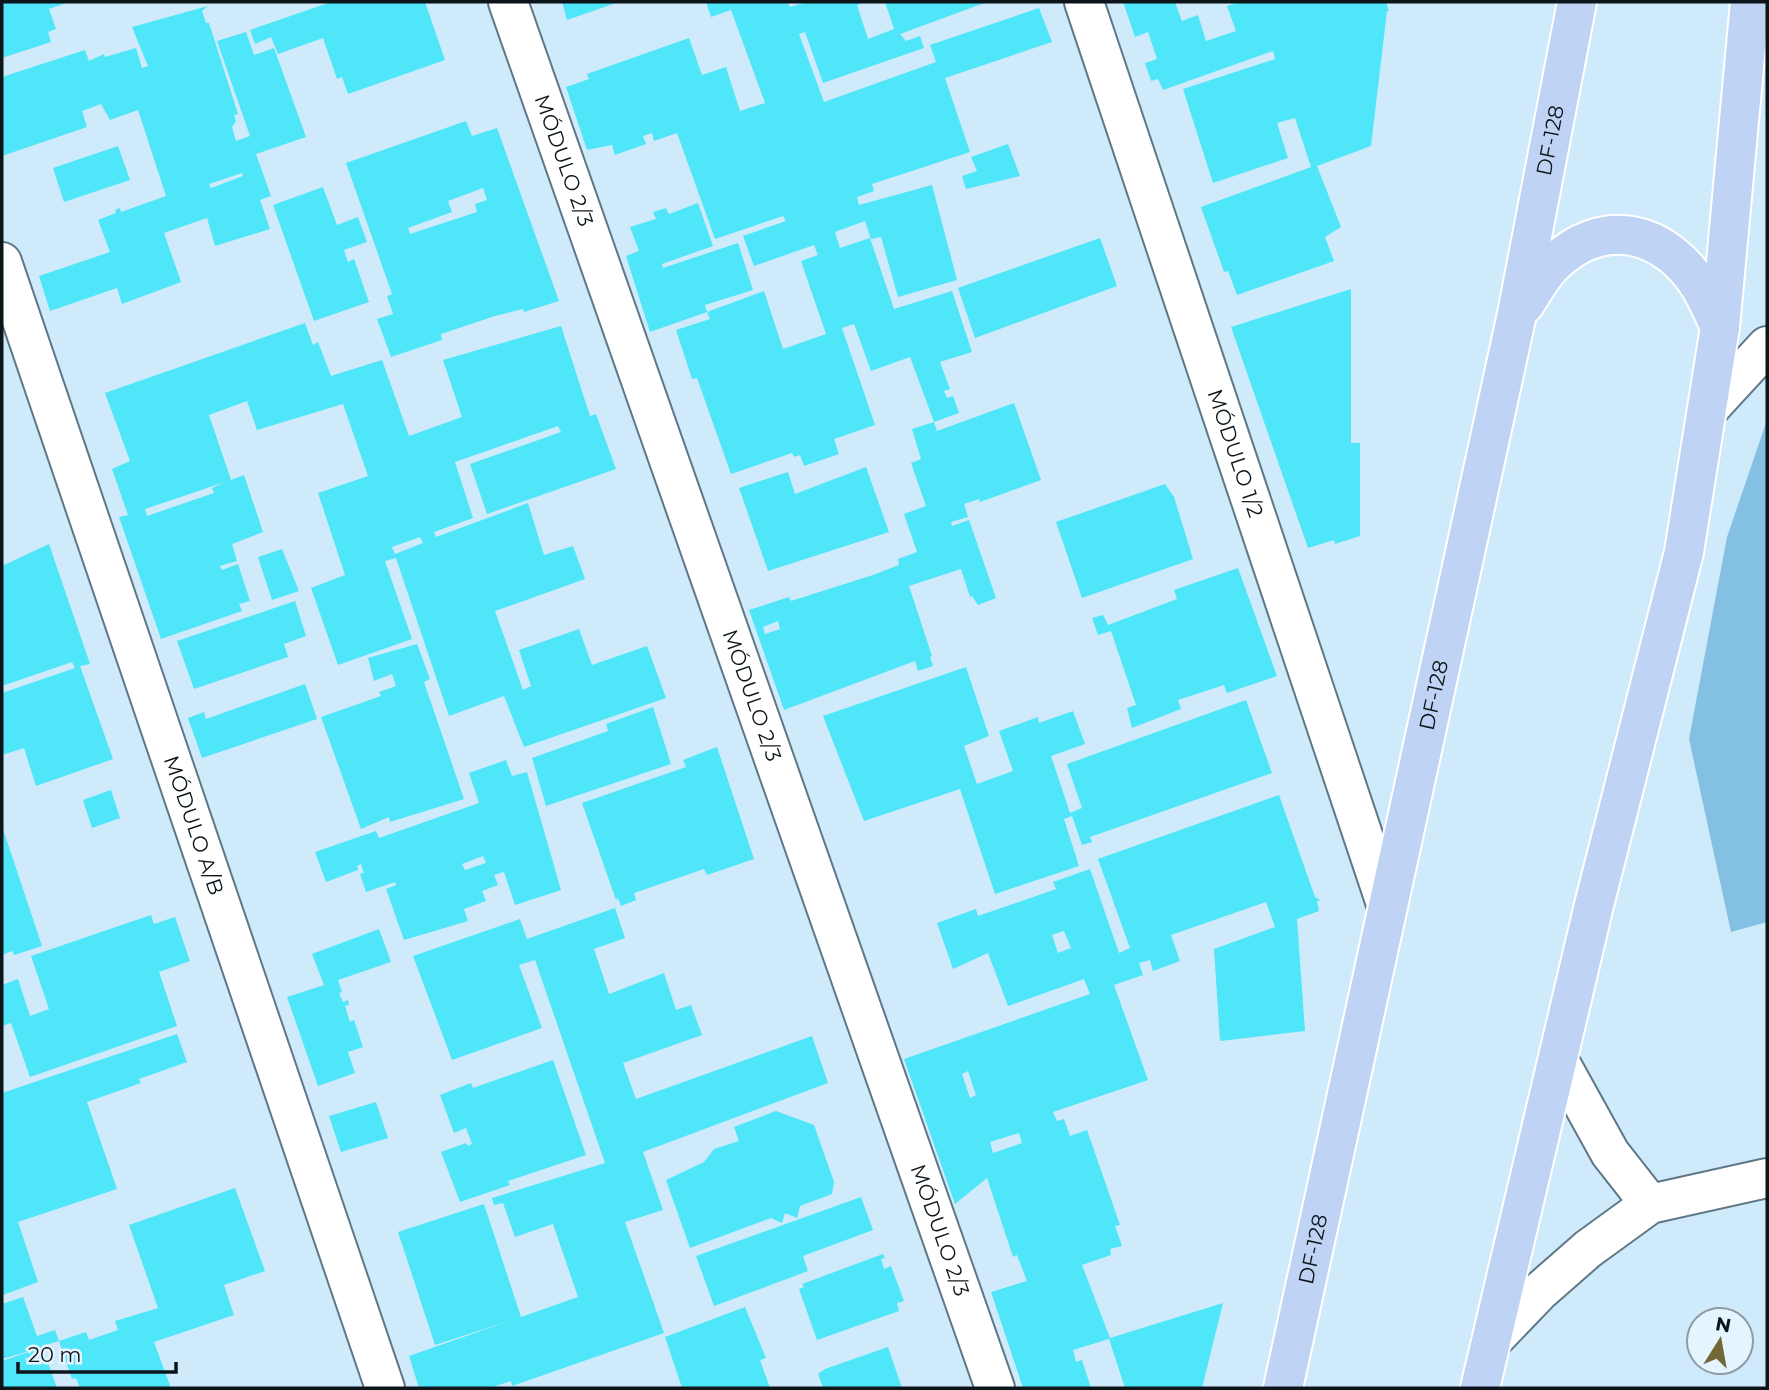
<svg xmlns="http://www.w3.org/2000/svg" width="1769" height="1390" font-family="Montserrat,sans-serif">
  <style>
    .green { fill: #84c0e2 }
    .building { fill: #4fe6f9; fill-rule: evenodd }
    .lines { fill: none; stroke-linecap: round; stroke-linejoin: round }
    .minor-casing { stroke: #5f7786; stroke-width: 42 }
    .major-casing { stroke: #fff; stroke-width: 42 }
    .minor { stroke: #fff; stroke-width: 38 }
    .major { stroke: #bfd3f5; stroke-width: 38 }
    .labels { text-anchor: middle; stroke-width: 5; stroke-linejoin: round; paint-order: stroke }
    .street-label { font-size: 21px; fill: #0b151a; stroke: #e5f5ff }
  </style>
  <rect width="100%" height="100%" fill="#cfeafa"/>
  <path class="green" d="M 1767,420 L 1767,922 L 1731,932 L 1689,739 L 1727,537 Z"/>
  <path class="building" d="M 2,2 L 69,2 L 49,9 L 56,29 L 48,32 L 51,42 L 2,58 Z
    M 331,2 L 425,2 L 445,60 L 348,94 L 342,77 L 337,79 L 323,38 L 278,54 L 271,37 L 255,44 L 250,30 Z
    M 562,2 L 619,2 L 567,20 Z
    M 706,2 L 788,2 L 790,7 L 807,2 L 865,2 L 857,5 L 868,39 L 894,29 L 885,2 L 987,2 L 900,34 L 906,41 L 920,36 L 924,48 L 823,83 L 805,32 L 799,34 L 824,102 L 936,62 L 930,45 L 1039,8 L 1052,42 L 945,78 L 970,152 L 872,184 L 874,191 L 857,197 L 859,205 L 932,185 L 957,280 L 898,297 L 881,237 L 871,239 L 865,221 L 835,232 L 840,248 L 870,238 L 894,309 L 952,291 L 972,352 L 940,362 L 950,389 L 944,391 L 947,398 L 953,396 L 959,413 L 934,422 L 937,431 L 1014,403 L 1041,480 L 980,502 L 979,499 L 964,504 L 968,517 L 951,522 L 952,526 L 969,520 L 996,598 L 978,605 L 972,596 L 970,597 L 961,569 L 909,586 L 932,656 L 930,657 L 933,666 L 918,671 L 915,661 L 784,710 L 749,610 L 789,597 L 791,601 L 873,575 L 899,565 L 898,559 L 917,552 L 904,514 L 926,506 L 911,463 L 921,459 L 912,429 L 934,422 L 910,357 L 871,371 L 854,324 L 842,328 L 875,425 L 834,439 L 839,454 L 804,466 L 800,455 L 794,457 L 792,453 L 731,474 L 697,378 L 692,379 L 676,330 L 710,319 L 707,312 L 764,291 L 783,349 L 826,334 L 801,261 L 818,255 L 814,245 L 754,266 L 743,236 L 786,221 L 783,216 L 715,239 L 677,133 L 654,141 L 652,133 L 643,136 L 646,144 L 615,155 L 612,145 L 587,150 L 566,87 L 589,79 L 587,74 L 689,38 L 702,75 L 726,67 L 740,111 L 765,103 L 731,10 L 711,17 ZM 778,621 L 780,629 L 765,634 L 763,627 Z
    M 1123,2 L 1175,2 L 1182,21 L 1198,15 L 1206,41 L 1236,31 L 1227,6 L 1239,2 L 1386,2 L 1389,11 L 1387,11 L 1371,146 L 1317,166 L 1341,227 L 1325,237 L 1334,261 L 1237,295 L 1228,271 L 1224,272 L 1201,207 L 1311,167 L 1295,118 L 1277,123 L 1288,158 L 1213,183 L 1183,89 L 1275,59 L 1273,51 L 1163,90 L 1158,79 L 1151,81 L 1145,63 L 1157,59 L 1148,32 L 1135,37 Z
    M 208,6 L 202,11 L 206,23 L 209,23 L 238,114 L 234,115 L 236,121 L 232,127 L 236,141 L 250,136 L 217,41 L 246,32 L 254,55 L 274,48 L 306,137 L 256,154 L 271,196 L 260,200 L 270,229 L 215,246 L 207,218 L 164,233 L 181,282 L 122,304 L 117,288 L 50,311 L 39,276 L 110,252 L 98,220 L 116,213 L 115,210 L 120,208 L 121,212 L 166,196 L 138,110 L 110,120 L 101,104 L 82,111 L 87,127 L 2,156 L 2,77 L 85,50 L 89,61 L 104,54 L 105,57 L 136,48 L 142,68 L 148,66 L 132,27 ZM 242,173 L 243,176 L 198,193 L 211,188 L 209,184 Z
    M 466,121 L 472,136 L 497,128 L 559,301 L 524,312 L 523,309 L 495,316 L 441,334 L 442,340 L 391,357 L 377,319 L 393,314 L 387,296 L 392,294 L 346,163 ZM 483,188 L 487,200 L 475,204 L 477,212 L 410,234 L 408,228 L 452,212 L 448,201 Z
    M 1008,144 L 1020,176 L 966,189 L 962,176 L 977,171 L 971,157 Z
    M 118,146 L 130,180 L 64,202 L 53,168 Z
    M 323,187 L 337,225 L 358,217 L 367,242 L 344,250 L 348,262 L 354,259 L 369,302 L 314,321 L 273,205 Z
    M 698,203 L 713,246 L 662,264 L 663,268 L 738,243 L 753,290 L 705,305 L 707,312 L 650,332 L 626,256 L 639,251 L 630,227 L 656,219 L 653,212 L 666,208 L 669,214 Z
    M 1100,238 L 1117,286 L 975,338 L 958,288 Z
    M 1351,289 L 1351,443 L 1360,443 L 1360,536 L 1335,544 L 1334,540 L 1308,548 L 1231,327 Z
    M 305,323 L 313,345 L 318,342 L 331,376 L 382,360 L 409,436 L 462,417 L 443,360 L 561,326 L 590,416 L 596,414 L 616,469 L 487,514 L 470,464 L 561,432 L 558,426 L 455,462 L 473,518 L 434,532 L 436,537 L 528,503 L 544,555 L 573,546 L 585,579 L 495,611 L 523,690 L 531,686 L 519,650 L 579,629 L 592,665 L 647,646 L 666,698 L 524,747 L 504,696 L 449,716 L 396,558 L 385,561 L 412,639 L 338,665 L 311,588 L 345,575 L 318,493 L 368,476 L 343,404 L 257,430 L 247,401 L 209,415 L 231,480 L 244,475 L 263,532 L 232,544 L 237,561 L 220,566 L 222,570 L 238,564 L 250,601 L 239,604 L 242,611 L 161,639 L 119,517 L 128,515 L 112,469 L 130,461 L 105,393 ZM 225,482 L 212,488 L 214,493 L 147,516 L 145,509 ZM 420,537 L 423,543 L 395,554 L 392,547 Z
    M 866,467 L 889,532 L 768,571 L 739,488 L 788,472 L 795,494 Z
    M 1165,484 L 1174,497 L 1193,559 L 1082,598 L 1056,522 Z
    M 49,544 L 90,664 L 80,666 L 113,759 L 36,786 L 24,748 L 2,755 L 2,693 L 75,668 L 72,662 L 2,686 L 2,566 Z
    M 282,549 L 299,591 L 272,600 L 258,557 Z
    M 1238,568 L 1277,676 L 1227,693 L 1224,685 L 1178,700 L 1181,709 L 1132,728 L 1127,708 L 1136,705 L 1111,631 L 1098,635 L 1092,618 L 1103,615 L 1108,625 L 1177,599 L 1174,590 Z
    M 295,601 L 306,636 L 284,644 L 288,657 L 194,689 L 177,641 Z
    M 417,644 L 430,679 L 424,682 L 464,799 L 390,822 L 389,817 L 361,829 L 321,717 L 381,696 L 379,692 L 396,686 L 392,674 L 374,681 L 368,658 Z
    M 966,667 L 989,736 L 964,746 L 977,784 L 1013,771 L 999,731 L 1038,717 L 1039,723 L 1073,711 L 1085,744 L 1051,756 L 1070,813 L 1082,808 L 1067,764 L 1246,700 L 1272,773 L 1090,837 L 1092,842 L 1082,845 L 1072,816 L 1064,819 L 1079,866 L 995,894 L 960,789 L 864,821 L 823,716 Z
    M 305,684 L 317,719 L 202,758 L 188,718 L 204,712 L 206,719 Z
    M 653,707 L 671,764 L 546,806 L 532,758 L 608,731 L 606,724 Z
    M 717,747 L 754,859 L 707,875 L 704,869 L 634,893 L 636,900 L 621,906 L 618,898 L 616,900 L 582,803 L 686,767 L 683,760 Z
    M 506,760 L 512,776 L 527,772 L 561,890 L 515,905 L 504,872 L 494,875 L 498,885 L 482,891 L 486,901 L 464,909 L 468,921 L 404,940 L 386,889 L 396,885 L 395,882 L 366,892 L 360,874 L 364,873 L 361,864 L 357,866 L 358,870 L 326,882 L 315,852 L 376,831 L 379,838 L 479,803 L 469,773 ZM 483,856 L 486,863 L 465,870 L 462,864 Z
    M 111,790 L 120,818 L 92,828 L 83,800 Z
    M 1279,795 L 1315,897 L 1320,900 L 1317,901 L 1319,911 L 1297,919 L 1305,1031 L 1220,1041 L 1214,949 L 1275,927 L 1266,902 L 1171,935 L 1180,961 L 1153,971 L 1150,960 L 1139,963 L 1143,975 L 1114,985 L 1148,1080 L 1053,1112 L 1057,1121 L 1064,1119 L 1070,1136 L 1087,1130 L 1120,1225 L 1115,1226 L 1122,1246 L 1110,1249 L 1111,1255 L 1082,1265 L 1110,1338 L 1223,1303 L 1202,1388 L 1125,1388 L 1109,1339 L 1073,1350 L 1076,1362 L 1082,1360 L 1091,1388 L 1023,1388 L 991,1292 L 1027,1281 L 1017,1255 L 1013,1257 L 987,1178 L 955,1204 L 904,1059 L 1090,994 L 1084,979 L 1008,1006 L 988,953 L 953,969 L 937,923 L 976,909 L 978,916 L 1039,895 L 1056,889 L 1053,882 L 1090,869 L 1119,953 L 1130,948 L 1098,859 ZM 1064,931 L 1071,948 L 1058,953 L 1052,935 ZM 968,1071 L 976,1095 L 970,1098 L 962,1074 ZM 1019,1133 L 1022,1143 L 993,1153 L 990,1142 Z
    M 2,826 L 42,946 L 14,955 L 12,951 L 2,955 Z
    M 615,908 L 625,938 L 594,949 L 609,994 L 664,973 L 676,1010 L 691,1005 L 702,1035 L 623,1063 L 636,1099 L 812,1036 L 828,1083 L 643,1152 L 663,1210 L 625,1222 L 664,1333 L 512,1386 L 511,1381 L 490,1388 L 419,1388 L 409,1356 L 512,1320 L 435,1345 L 398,1232 L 484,1204 L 521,1317 L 578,1297 L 553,1224 L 515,1237 L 503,1203 L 494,1205 L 492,1198 L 605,1163 L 535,960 L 519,965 L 542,1028 L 452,1060 L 413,956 L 520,919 L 527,939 Z
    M 151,915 L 154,924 L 175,917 L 190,961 L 159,972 L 177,1026 L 30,1077 L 11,1023 L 2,1026 L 2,985 L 18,979 L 30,1016 L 49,1009 L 31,956 Z
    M 379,929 L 391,962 L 338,980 L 342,992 L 339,993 L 343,1002 L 348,1000 L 349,1005 L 345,1006 L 350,1022 L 354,1020 L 363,1047 L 348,1052 L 355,1073 L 318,1086 L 287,997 L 324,985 L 312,954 Z
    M 177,1034 L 187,1062 L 139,1079 L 141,1083 L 87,1102 L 117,1189 L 18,1222 L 38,1282 L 3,1295 L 2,1093 Z
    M 553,1060 L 586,1155 L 508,1181 L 510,1185 L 460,1202 L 441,1152 L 466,1143 L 468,1146 L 472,1144 L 466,1128 L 454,1133 L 440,1095 L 471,1083 L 473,1088 Z
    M 376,1102 L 388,1138 L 341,1152 L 329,1116 Z
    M 776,1111 L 814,1125 L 834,1182 L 832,1194 L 800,1206 L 797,1218 L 785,1213 L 782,1223 L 771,1218 L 690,1248 L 666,1180 L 704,1162 L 714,1149 L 739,1141 L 734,1127 Z
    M 235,1188 L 265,1271 L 224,1285 L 234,1315 L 154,1342 L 171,1388 L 80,1388 L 76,1378 L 72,1379 L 59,1341 L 42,1346 L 57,1388 L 2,1388 L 2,1361 L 40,1348 L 2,1359 L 2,1304 L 23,1297 L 37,1336 L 55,1330 L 59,1341 L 86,1332 L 89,1340 L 118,1330 L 115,1321 L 158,1308 L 129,1225 Z
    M 861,1197 L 873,1230 L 803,1256 L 808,1271 L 714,1306 L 696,1256 Z
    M 883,1254 L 885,1258 L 881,1259 L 884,1269 L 891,1266 L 904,1301 L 897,1303 L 899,1311 L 817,1340 L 799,1289 L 804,1287 L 802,1284 Z
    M 745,1307 L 766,1358 L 760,1360 L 770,1388 L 682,1388 L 665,1337 Z
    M 888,1347 L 902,1388 L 823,1388 L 818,1374 L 825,1369 Z"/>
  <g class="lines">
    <defs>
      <g id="minor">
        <path id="s1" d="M 508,2 L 995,1388"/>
        <path id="s2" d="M 1084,2 L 1386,904"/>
        <path id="s3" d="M 2,262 L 385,1388"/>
        <path d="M 1707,411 L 1767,346"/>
        <path d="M 1558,1059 L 1610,1153 L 1650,1204"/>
        <path d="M 1491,1342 L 1539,1292 L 1588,1249 L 1650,1204 L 1767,1178"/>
      </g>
      <g id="major">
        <path d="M 1524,305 C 1533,292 1541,276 1552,265 C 1603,215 1665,230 1701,288 C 1708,301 1714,314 1720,327"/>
        <path id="s4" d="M 1283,1388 L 1517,314 L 1577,2"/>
        <path d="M 1480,1388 L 1594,905 L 1684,552 L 1720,327 L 1750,2"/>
      </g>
    </defs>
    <use href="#minor" class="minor-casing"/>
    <use href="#major" class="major-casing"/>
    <use href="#minor" class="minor"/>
    <use href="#major" class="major"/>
  </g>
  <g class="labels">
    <g class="street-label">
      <text dy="7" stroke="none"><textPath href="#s4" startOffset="1276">DF-128</textPath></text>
      <text dy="7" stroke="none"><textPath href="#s1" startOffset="168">MÓDULO 2/3</textPath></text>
      <text dy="7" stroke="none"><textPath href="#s2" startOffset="476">MÓDULO 1/2</textPath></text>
      <text dy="7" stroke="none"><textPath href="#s1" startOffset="735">MÓDULO 2/3</textPath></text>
      <text dy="7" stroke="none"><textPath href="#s4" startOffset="709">DF-128</textPath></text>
      <text dy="7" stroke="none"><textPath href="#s3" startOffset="595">MÓDULO A/B</textPath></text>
      <text dy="7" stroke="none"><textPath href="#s1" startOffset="1302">MÓDULO 2/3</textPath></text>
      <text dy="7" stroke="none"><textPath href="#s4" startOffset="142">DF-128</textPath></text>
    </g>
  </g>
  <rect width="1769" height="1390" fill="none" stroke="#0b151a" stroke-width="7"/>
  <g transform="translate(1720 1341) rotate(11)"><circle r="33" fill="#e5f5ff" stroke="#8e9ba3" stroke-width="2"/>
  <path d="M0-5L12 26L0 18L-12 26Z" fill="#726835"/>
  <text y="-10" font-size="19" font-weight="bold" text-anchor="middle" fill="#0b151a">N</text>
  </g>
  <path d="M18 1362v10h158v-10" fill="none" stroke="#0b151a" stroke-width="3.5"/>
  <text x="28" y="1362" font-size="21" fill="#0b151a" stroke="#e5f5ff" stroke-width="5" paint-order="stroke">20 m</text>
</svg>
